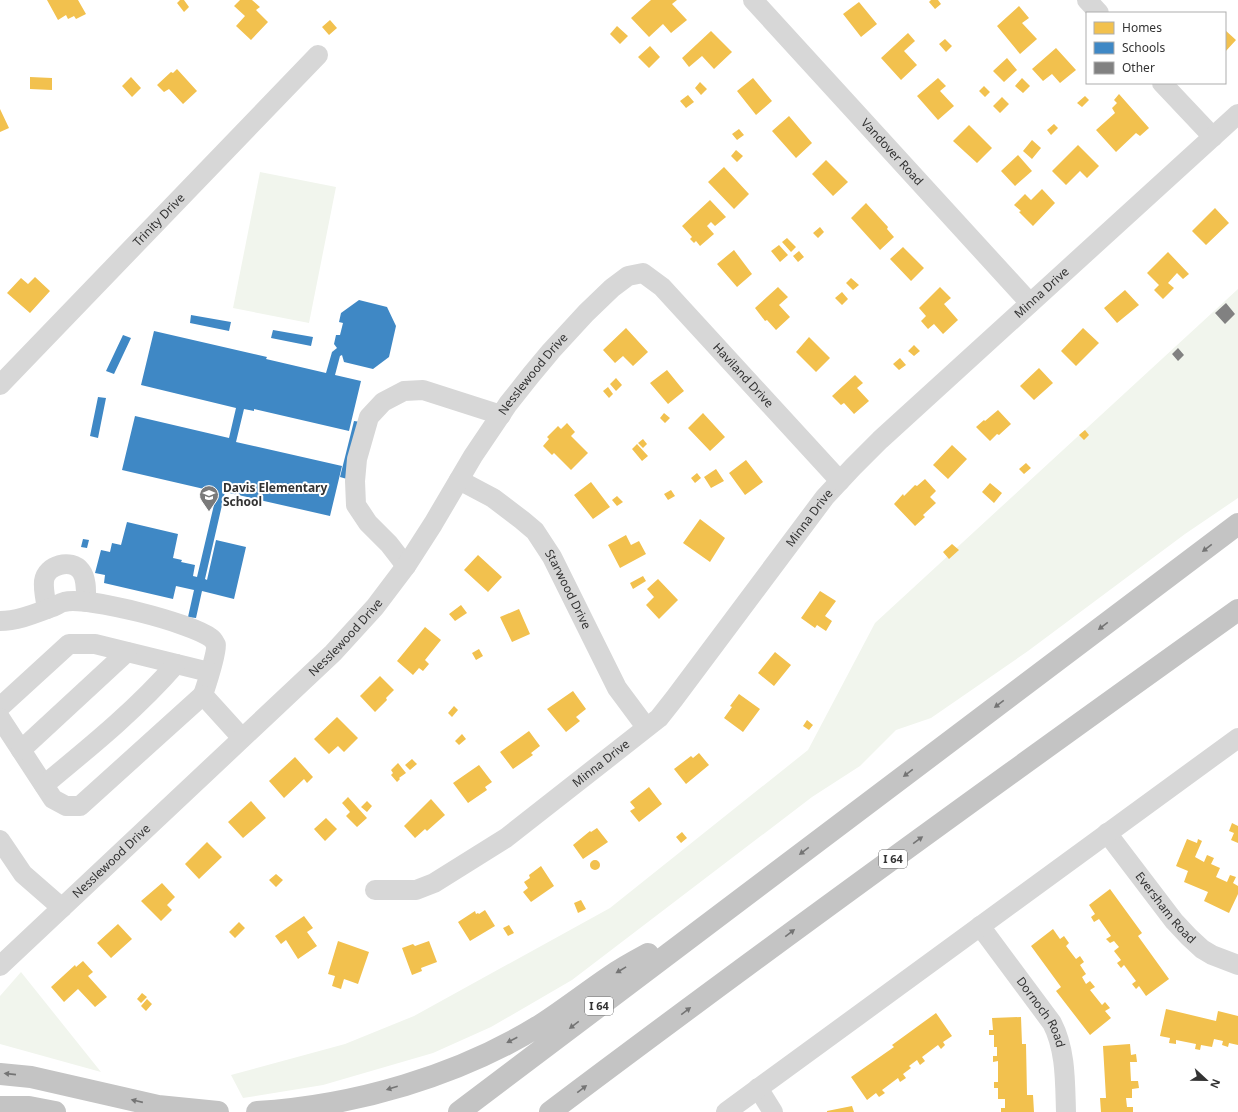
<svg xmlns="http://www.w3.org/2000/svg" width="1238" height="1112" font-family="'Noto Sans',sans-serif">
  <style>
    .green { fill: #f1f5ed }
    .homes { fill: #f2c14e }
    .schools { fill: #3f88c5 }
    .building { fill: #818181 }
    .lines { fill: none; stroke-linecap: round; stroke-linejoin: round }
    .minor { stroke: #d7d7d7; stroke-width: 20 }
    .highway { stroke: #c4c4c4; stroke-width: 22 }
    .oneway { fill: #747474 }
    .labels { text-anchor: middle; stroke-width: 4; stroke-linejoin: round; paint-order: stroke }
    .shield { fill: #fff; stroke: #707070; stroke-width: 1 }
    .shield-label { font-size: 11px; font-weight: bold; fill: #333 }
    .street-label { font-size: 12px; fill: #333; stroke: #fff }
    .poi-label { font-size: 12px; font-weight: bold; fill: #333; stroke: #fff; text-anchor: start }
  </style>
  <rect width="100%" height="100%" fill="#fff"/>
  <path class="green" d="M 260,172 L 336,187 L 309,323 L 233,308 Z
    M 1238,289 L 1238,498 L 1185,534 L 1028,651 L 931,718 L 896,730 L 860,766 L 812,797 L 572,980 L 491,1027 L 433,1053 L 323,1085 L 243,1098 L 231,1075 L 345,1044 L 414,1016 L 610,908 L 808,750 L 875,623 Z
    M 21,972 L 101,1072 L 0,1044 L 0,996 Z"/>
  <path class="homes" d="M 47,0 L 78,0 L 86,14 L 76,19 L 74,16 L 68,19 L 66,15 L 58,20 Z
    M 180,0 L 184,0 L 189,7 L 184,12 L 177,3 Z
    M 240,0 L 252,0 L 260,7 L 256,10 L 268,22 L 251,40 L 236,26 L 245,16 L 234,6 Z
    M 651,0 L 677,0 L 672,4 L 687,20 L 671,33 L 663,24 L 649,37 L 631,18 Z
    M 931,0 L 938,0 L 941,4 L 935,9 L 929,2 Z
    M 859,2 L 877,24 L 861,37 L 843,14 Z
    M 1019,6 L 1029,18 L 1022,23 L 1037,39 L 1020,54 L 997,26 Z
    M 330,20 L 337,28 L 329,35 L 322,27 Z
    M 617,26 L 628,36 L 620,44 L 610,34 Z
    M 1225,30 L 1236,40 L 1225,52 Z
    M 711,31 L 732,52 L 714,69 L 702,56 L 689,67 L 682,58 Z
    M 908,33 L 915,41 L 904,51 L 917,65 L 901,80 L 881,58 Z
    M 945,39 L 952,46 L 946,52 L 939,44 Z
    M 650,46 L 660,57 L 649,68 L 638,57 Z
    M 1056,48 L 1076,70 L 1060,83 L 1052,74 L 1043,81 L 1032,69 Z
    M 1007,58 L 1017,70 L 1004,82 L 993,71 Z
    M 177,69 L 197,91 L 183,104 L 169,89 L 164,92 L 157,85 L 171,72 L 173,73 Z
    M 30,77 L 52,78 L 52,90 L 30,89 Z
    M 131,77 L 141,88 L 132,97 L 122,86 Z
    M 753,78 L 772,101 L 756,115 L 737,91 Z
    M 938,78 L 946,86 L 940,91 L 954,106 L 938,120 L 917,96 Z
    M 1022,78 L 1030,86 L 1023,93 L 1015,86 Z
    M 700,82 L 707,89 L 701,95 L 695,88 Z
    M 984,86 L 990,92 L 985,97 L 979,91 Z
    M 1119,94 L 1149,128 L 1140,136 L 1136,133 L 1116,152 L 1096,130 L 1115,113 L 1112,108 L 1117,103 L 1114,100 Z
    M 688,95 L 694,102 L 686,108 L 680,101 Z
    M 1085,96 L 1089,100 L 1082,107 L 1077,103 Z
    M 1002,97 L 1009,104 L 1000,113 L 993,106 Z
    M 0,109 L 9,128 L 0,132 Z
    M 789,116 L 812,143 L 796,158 L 772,131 Z
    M 1054,124 L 1058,128 L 1051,135 L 1047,130 Z
    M 969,125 L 992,148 L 977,163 L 953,141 Z
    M 739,129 L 744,135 L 737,140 L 732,134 Z
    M 1032,140 L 1041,148 L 1032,159 L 1023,151 Z
    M 1078,145 L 1099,166 L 1087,178 L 1080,171 L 1066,185 L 1052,171 Z
    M 736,150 L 743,156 L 737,162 L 731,156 Z
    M 1018,155 L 1032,171 L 1015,186 L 1001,171 Z
    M 826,160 L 848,182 L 833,196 L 812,174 Z
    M 724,167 L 749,194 L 734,209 L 708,182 Z
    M 1042,189 L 1055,203 L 1033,226 L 1019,212 L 1021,211 L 1014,205 L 1025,194 L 1031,200 Z
    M 710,200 L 726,217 L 715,226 L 711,222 L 707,226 L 714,234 L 700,246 L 696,241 L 694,243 L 690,239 L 692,237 L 682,226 Z
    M 866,203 L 888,227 L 887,229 L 894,237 L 880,250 L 851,218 Z
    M 1215,208 L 1229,223 L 1206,245 L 1192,231 Z
    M 820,227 L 824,232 L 818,238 L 813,233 Z
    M 787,238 L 796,247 L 791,252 L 782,242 Z
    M 779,245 L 788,255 L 780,262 L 771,251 Z
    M 903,247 L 924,268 L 911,281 L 890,259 Z
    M 734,250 L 752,274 L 737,287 L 717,264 Z
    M 799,251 L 804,257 L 798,262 L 793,256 Z
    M 1168,252 L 1189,274 L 1183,279 L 1177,273 L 1168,283 L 1174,288 L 1163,299 L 1154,290 L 1159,285 L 1147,273 Z
    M 35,277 L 50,291 L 30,313 L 7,293 L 21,278 L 28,284 Z
    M 851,278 L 859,285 L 853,290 L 846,283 Z
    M 778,287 L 788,297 L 779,305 L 790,317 L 776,330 L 767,320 L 765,321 L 755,308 Z
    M 940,287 L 951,298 L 944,304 L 958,320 L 943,334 L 934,324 L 928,329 L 921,321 L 926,316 L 919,308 Z
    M 1125,290 L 1139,305 L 1117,323 L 1104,308 Z
    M 842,292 L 848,299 L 842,305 L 835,298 Z
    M 626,328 L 648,352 L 633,366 L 623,356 L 615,363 L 603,350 Z
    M 1083,328 L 1099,343 L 1076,366 L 1061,351 Z
    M 809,337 L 830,358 L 816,372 L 796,352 Z
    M 914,345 L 920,351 L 914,356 L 908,351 Z
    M 900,358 L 906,365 L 899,370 L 893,364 Z
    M 1039,368 L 1053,383 L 1034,400 L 1020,386 Z
    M 667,370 L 684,391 L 668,404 L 650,383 Z
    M 855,375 L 863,383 L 857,388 L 869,401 L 854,414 L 844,403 L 841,405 L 832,396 Z
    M 616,378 L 622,385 L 616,391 L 610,384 Z
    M 608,387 L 613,394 L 609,398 L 603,391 Z
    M 998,410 L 1011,424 L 999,435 L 997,434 L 990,441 L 976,427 L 984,420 L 985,421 Z
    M 664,413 L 670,418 L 665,423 L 660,418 Z
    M 703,413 L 725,437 L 710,451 L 688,428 Z
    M 567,423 L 575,432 L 571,436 L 588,453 L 571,470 L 554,453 L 552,455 L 543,446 L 549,439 L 547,437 L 558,426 L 561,429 Z
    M 1085,430 L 1089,435 L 1084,440 L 1079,435 Z
    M 643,439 L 647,444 L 643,448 L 638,443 Z
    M 637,444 L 648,456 L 642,461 L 632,449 Z
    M 952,445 L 967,459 L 948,479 L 933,465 Z
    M 746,460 L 763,482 L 745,495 L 729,473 Z
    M 1026,463 L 1031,468 L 1024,474 L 1019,469 Z
    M 716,469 L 724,481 L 711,488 L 704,477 Z
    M 697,473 L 701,478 L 695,483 L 691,478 Z
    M 925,479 L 936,491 L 930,497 L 936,503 L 923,515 L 925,517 L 915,526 L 894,504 L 903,494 L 904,496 L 915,485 L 917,486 Z
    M 591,482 L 610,507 L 593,519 L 574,495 Z
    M 990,483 L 1002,493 L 994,503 L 982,492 Z
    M 671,490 L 675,496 L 668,500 L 664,494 Z
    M 617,496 L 623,502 L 617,506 L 612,500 Z
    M 700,519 L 725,538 L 710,562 L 683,543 Z
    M 626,535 L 631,545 L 639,541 L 646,554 L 620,568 L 608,545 Z
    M 952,544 L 959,550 L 949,559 L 943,552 Z
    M 478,555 L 502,577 L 488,592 L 464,570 Z
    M 643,576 L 646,581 L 633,589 L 630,583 Z
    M 658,579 L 678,600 L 659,619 L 646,605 L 654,597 L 647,589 Z
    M 820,591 L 836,601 L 825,616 L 832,621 L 826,631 L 817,625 L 815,628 L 801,618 Z
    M 461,605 L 467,613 L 455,621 L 449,614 Z
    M 519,609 L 530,634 L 512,642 L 500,617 Z
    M 425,627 L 441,640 L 425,660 L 429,664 L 423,671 L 419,668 L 413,675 L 397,661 Z
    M 479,649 L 483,656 L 476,660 L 472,653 Z
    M 775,652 L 791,665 L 774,686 L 758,673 Z
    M 380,676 L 394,690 L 386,698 L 387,700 L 375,712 L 360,696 Z
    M 573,691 L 586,709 L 576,717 L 580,721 L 566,732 L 547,709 Z
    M 739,694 L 760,709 L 743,732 L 724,718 L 732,707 L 730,706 Z
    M 454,706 L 458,710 L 452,717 L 448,713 Z
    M 337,717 L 358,738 L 344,752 L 338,746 L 329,754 L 314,739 Z
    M 807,720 L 813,725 L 809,730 L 803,726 Z
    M 529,731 L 540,746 L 531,753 L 533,755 L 513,769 L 500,752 Z
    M 462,734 L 466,739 L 459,745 L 455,741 Z
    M 699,753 L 709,765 L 686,784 L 674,769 L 691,756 L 693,758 Z
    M 295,757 L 313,777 L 307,783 L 304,779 L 284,798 L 269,781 Z
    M 412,759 L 417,764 L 410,770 L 405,765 Z
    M 398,763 L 406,773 L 399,778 L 400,779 L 397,782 L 391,775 L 393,773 L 391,770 Z
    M 479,765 L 492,782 L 485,787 L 487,790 L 468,803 L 453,783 Z
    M 649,787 L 662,804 L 639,822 L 630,811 L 635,808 L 630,802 Z
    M 348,797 L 367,818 L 357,827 L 346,816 L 350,812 L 342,803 Z
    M 431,799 L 445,815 L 427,831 L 425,829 L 415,838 L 404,826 Z
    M 251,801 L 266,818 L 243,838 L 228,822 Z
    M 367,801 L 372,806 L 367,812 L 361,807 Z
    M 326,818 L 337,829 L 325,841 L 314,829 Z
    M 1232,823 L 1238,826 L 1238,843 L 1231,840 L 1234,833 L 1229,831 Z
    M 597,828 L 608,842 L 583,859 L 573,845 L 590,831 L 591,832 Z
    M 682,832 L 687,838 L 681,843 L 676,837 Z
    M 1187,839 L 1197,843 L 1198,839 L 1202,841 L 1195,857 L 1204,862 L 1207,855 L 1214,858 L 1211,864 L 1220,868 L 1216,877 L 1227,882 L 1230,875 L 1236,877 L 1233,883 L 1238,886 L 1238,894 L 1229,913 L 1204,901 L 1208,892 L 1184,882 L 1188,871 L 1176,866 Z
    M 207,842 L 222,857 L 199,879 L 185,864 Z
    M590 865a5 5 0 1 1 10 0a5 5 0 1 1-10 0Z
    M 541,866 L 554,886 L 531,902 L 523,892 L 528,888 L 524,882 L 530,878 L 529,875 Z
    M 276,874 L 283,880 L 276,887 L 269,880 Z
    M 162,883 L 175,897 L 167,905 L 172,910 L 161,921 L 141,901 Z
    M 1110,889 L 1142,933 L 1138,936 L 1169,979 L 1146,996 L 1139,986 L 1136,989 L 1132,984 L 1136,981 L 1124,965 L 1121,968 L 1117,963 L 1121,960 L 1114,951 L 1119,947 L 1114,941 L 1110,943 L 1106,939 L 1111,936 L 1099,919 L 1094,922 L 1091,917 L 1095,914 L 1089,905 Z
    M 581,900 L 586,909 L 578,913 L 574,903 Z
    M 485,910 L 495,926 L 470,941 L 458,922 L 475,911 L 476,914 L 478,913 L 479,914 Z
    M 304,916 L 313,928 L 307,932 L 317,946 L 298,959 L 286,940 L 281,944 L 275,936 Z
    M 239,922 L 245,928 L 235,938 L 229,932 Z
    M 118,924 L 132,939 L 111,958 L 97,943 Z
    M 509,925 L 514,933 L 508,936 L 503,928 Z
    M 1053,929 L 1060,939 L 1064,936 L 1069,943 L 1066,946 L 1076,959 L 1080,956 L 1084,962 L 1080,965 L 1086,974 L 1082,977 L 1086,984 L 1090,981 L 1095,987 L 1090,990 L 1102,1005 L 1105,1002 L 1110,1008 L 1105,1011 L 1111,1018 L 1090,1035 L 1056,991 L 1061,987 L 1031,946 Z
    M 338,941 L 369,952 L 358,984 L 344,979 L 341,989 L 332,986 L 335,976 L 328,974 Z
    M 429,941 L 437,962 L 421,968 L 422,971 L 412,975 L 402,948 L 413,944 L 415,946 Z
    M 83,961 L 93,972 L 88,976 L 107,997 L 95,1007 L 78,989 L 64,1002 L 51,987 L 75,965 L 76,967 Z
    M 142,993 L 147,997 L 141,1003 L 137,999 Z
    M 147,999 L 152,1004 L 146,1011 L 141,1006 Z
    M 1166,1009 L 1216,1021 L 1218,1011 L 1238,1016 L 1238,1045 L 1229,1043 L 1228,1047 L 1222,1045 L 1223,1041 L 1214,1039 L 1212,1047 L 1201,1045 L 1200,1050 L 1195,1049 L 1196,1044 L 1176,1040 L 1176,1044 L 1169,1043 L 1170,1038 L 1160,1036 Z
    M 936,1013 L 952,1036 L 943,1042 L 945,1045 L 941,1049 L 938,1045 L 922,1057 L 925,1061 L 920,1065 L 917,1060 L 909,1066 L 911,1068 L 903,1074 L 906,1078 L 900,1082 L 898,1078 L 882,1090 L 885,1093 L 879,1097 L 876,1093 L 867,1100 L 851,1077 L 894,1047 L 892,1045 Z
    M 1021,1017 L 1022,1044 L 1026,1044 L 1027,1095 L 1033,1095 L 1034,1112 L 1001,1112 L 1001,1108 L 1005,1108 L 1005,1099 L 998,1099 L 998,1088 L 994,1088 L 994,1082 L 998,1082 L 998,1061 L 993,1062 L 993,1056 L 997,1056 L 997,1047 L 994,1047 L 994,1035 L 989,1035 L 989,1030 L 993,1030 L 992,1018 Z
    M 1130,1044 L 1131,1055 L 1136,1054 L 1137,1062 L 1130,1062 L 1131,1081 L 1138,1081 L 1139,1088 L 1132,1089 L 1132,1098 L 1126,1098 L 1127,1107 L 1133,1107 L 1133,1112 L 1101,1112 L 1100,1098 L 1106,1098 L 1103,1046 Z
    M 852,1106 L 854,1112 L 827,1112 L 827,1111 Z"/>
  <path class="schools" d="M 359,300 L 387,307 L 396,326 L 389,357 L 373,369 L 344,362 L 342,355 L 340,356 L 335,375 L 361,381 L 349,431 L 254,409 L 254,411 L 244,409 L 236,442 L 342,466 L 330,516 L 225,492 L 205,579 L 207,580 L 216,540 L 246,547 L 234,599 L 202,591 L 196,618 L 188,617 L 194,590 L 176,586 L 173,599 L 104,583 L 105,575 L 95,573 L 101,550 L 110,552 L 112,543 L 121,545 L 127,522 L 178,534 L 173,558 L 182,560 L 181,562 L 195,565 L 193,576 L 197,577 L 217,492 L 122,470 L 135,416 L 229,438 L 236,408 L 141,385 L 154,331 L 267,357 L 266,359 L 326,373 L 332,352 L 337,348 L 334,344 L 336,335 L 340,335 L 343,323 L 339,322 L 341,313 Z
    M 191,315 L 231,322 L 229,331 L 190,323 Z
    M 273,330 L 313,337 L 311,346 L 271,338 Z
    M 123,335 L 131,338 L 114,374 L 106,371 Z
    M 98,397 L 106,398 L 98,438 L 90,436 Z
    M 354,421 L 361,422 L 347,479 L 340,477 Z
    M 83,539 L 89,540 L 87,548 L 81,547 Z"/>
  <path class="building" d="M 1226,303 L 1235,314 L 1225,324 L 1215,313 Z
    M 1178,348 L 1184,355 L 1178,361 L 1172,354 Z"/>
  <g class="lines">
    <g class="minor">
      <path id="s1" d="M 753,0 L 1030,303"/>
      <path d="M 1087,0 L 1099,13"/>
      <path d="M 1162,83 L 1213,137"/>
      <path id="s2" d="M 0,385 L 318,55"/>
      <path id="s3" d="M 459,480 L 493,498 L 522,520 L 535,531 L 552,557 L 617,688 L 646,727"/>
      <path d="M 406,566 L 389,544 L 368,523 L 356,505 L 355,481 L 357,459 L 369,417 L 383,402 L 404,391 L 423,390 L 501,415"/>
      <path d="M 47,609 C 46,601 43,590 44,581 C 46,565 71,558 81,571 C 87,579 86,592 86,602"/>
      <path d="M 0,621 C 17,621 34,614 50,608 C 55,607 59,603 64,602 C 87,596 192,623 211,638 C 213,639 215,643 216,645 C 218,650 206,686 203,695 L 242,738"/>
      <path d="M 0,707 L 69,644 L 95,644 L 209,672"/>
      <path d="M 0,718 L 53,799 L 66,806 L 80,806 L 203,695"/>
      <path d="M 21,750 L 127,652"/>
      <path d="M 44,785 C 90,747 137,709 176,664"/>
      <path id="s4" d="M 1107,833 L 1174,921 L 1189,937 L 1202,949 L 1212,955 L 1238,965"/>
      <path d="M 0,840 L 23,874 L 62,908"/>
      <path id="s5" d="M 375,890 L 416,890 L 434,883 L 506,838 L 659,718 L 674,699 L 825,497 L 853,467 L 880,440 L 1238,114"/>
      <path id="s6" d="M 980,926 L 1052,1023 C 1066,1050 1065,1082 1066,1112"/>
      <path id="s7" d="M 0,966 L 333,653 L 375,607 L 406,566 L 433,524 L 473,456 L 508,404 L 531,375 L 551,351 L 586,313 L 612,288 L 628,276 L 643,273 L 662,287 L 840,481"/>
      <path d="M 758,1088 L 773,1112"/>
      <path d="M 726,1112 L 1238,738"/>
    </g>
    <path class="highway" d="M 0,1074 L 31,1077 L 158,1106 L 218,1112
      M 0,1107 L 29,1107 L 55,1112
      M 257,1112 C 354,1106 459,1076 542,1024 C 565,1009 587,992 609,977 C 622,968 635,961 648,954
      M 459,1112 L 1238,524
      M 550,1112 C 777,941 1007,775 1238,610"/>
  </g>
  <defs><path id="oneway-solid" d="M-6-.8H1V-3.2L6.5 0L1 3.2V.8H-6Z"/></defs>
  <g class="oneway">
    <use href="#oneway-solid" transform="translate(1207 548) rotate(143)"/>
    <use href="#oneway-solid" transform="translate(1103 626) rotate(143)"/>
    <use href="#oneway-solid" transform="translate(999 704) rotate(143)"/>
    <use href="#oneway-solid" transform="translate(908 773) rotate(143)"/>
    <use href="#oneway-solid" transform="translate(918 840) rotate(-36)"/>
    <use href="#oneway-solid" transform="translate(804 851) rotate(143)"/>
    <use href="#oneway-solid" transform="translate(790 933) rotate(-37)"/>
    <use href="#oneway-solid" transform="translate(621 970) rotate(149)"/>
    <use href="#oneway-solid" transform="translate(686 1011) rotate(-37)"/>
    <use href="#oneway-solid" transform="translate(574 1025) rotate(143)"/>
    <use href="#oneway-solid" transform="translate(512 1040) rotate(153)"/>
    <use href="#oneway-solid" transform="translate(10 1074) rotate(-174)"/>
    <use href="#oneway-solid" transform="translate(392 1088) rotate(163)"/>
    <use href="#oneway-solid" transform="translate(582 1089) rotate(-37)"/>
    <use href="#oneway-solid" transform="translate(137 1101) rotate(-167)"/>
  </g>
  <defs>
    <symbol id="school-pin" viewBox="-11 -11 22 30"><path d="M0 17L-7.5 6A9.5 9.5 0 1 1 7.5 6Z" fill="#7a7a7a" stroke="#fff"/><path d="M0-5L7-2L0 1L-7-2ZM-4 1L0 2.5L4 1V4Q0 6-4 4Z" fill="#fff"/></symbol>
  </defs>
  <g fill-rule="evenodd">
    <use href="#school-pin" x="198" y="484" width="22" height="30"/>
  </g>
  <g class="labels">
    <g class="shield">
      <rect x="879" y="850" width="28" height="18" rx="3"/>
      <rect x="585" y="997" width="28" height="18" rx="3"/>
    </g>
    <g class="shield-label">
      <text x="893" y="863">I 64</text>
      <text x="599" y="1010">I 64</text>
    </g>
    <g class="street-label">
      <text dy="4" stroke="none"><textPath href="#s1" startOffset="206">Vandover Road</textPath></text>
      <text dy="4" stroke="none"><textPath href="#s2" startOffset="229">Trinity Drive</textPath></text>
      <text dy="4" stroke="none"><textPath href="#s5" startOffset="914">Minna Drive</textPath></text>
      <text dy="4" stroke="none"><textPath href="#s7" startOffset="801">Nesslewood Drive</textPath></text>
      <text dy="4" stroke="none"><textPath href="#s7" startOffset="1097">Haviland Drive</textPath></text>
      <text dy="4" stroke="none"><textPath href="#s5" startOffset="590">Minna Drive</textPath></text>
      <text dy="4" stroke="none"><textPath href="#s3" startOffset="159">Starwood Drive</textPath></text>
      <text dy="4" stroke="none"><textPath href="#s7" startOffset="477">Nesslewood Drive</textPath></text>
      <text dy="4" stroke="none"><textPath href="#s5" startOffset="266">Minna Drive</textPath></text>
      <text dy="4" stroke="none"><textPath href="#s7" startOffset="153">Nesslewood Drive</textPath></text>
      <text dy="4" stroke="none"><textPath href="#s4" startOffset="95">Eversham Road</textPath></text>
      <text dy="4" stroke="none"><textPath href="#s6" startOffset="106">Dornoch Road</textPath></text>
    </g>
    <g class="poi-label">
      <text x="223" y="492">Davis Elementary<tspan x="223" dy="14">School</tspan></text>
    </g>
  </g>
  <rect x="1086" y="12" width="140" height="72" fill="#ffffff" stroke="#adadad"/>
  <rect x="1094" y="22" width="20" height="12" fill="#f2c14e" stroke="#adadad"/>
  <text x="1122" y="32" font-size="12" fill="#333333">Homes</text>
  <rect x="1094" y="42" width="20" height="12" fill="#3f88c5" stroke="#adadad"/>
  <text x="1122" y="52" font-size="12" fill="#333333">Schools</text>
  <rect x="1094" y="62" width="20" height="12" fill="#818181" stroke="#adadad"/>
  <text x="1122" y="72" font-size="12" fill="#333333">Other</text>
  <g transform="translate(1206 1080) rotate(112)" stroke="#ffffff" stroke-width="3" paint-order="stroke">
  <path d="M0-3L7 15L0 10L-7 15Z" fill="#333333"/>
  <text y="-6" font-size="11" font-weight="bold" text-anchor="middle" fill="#333333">N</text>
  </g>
</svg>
